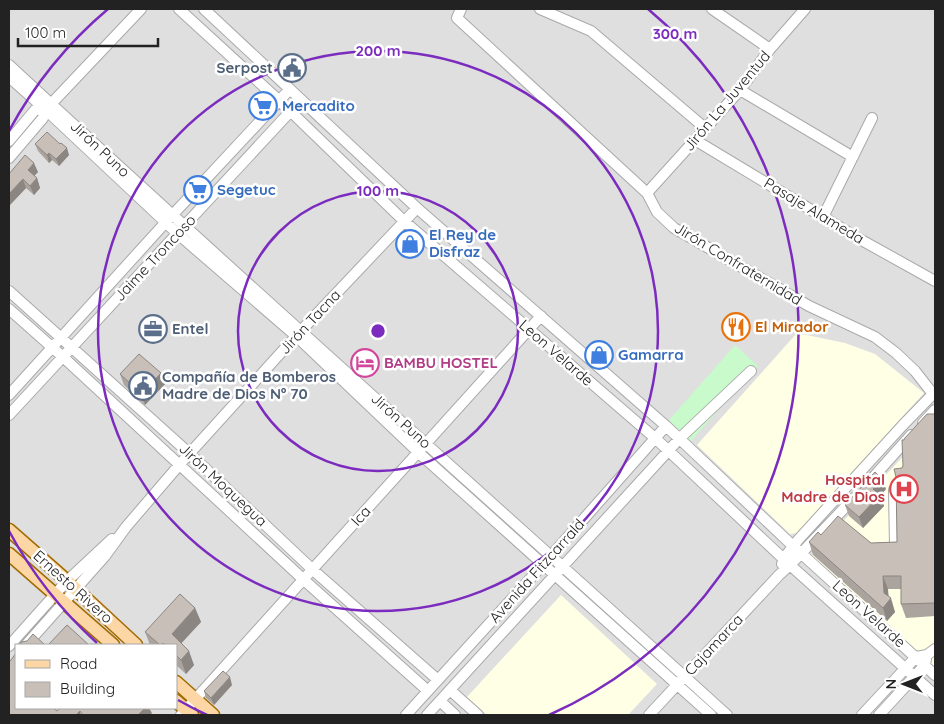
<svg xmlns="http://www.w3.org/2000/svg" width="944" height="724" font-family="Quicksand,sans-serif">
  <style>
    .residential { fill: #e0dfdf; fill-rule: evenodd }
    .education { fill: #ffffe5 }
    .park { fill: #c8facc }
    .lines { fill: none; stroke-linecap: round; stroke-linejoin: round }
    .minor-casing { stroke: #a9a9a9; stroke-width: 12 }
    .major-casing { stroke: #a06b00; stroke-width: 15 }
    .minor { stroke: #fff; stroke-width: 10 }
    .major { stroke: #fcd6a4; stroke-width: 12 }
    .wall { fill: #aba49e }
    .shaded-wall { fill: #8b8681 }
    .building { fill: #c7bfb8; stroke: #8b8681 }
    .ring { fill: none; stroke: #7b2cbf; stroke-width: 2.5 }
    .labels { text-anchor: middle; stroke-width: 5; stroke-linejoin: round; paint-order: stroke }
    .service-label { font-size: 15px; font-weight: bold; fill: #4e5e75; stroke: #fff; text-anchor: start }
    .street-label { font-size: 15px; fill: #222; stroke: #fff }
    .shop-label { font-size: 15px; font-weight: bold; fill: #366cbe; stroke: #fff; text-anchor: start }
    .food-label { font-size: 15px; font-weight: bold; fill: #c56008; stroke: #fff; text-anchor: start }
    .hotel-label { font-size: 15px; font-weight: bold; fill: #b23c85; stroke: #fff; text-anchor: start }
    .health-label { font-size: 15px; font-weight: bold; fill: #be3a42; stroke: #fff; text-anchor: end }
    .centre { fill: #7b2cbf; stroke: #fff; stroke-width: 2.5 }
    .ring-label { font-size: 15px; text-anchor: middle; font-weight: bold; fill: #7b2cbf; stroke: #fff; stroke-width: 5; stroke-linejoin: round; paint-order: stroke }
  </style>
  <rect width="100%" height="100%" fill="#f2efe9"/>
  <path class="residential" d="M 9,9 L 935,9 L 935,715 L 9,715 ZM 16,645 L 176,645 L 176,708 L 16,708 Z"/>
  <path class="education" d="M 797,333 L 845,343 L 875,354 L 924,393 L 797,533 L 790,534 L 697,445 Z
    M 935,422 L 935,670 L 810,557 Z
    M 561,595 L 657,684 L 628,715 L 487,715 L 467,697 Z"/>
  <path class="park" d="M 735,345 L 758,366 L 690,442 L 669,420 Z"/>
  <g class="lines">
    <defs>
      <path id="minor" d="M 179,9 L 285,106 L 404,221 L 655,438 L 790,565 L 935,695
        M 204,9 L 417,208 L 666,426 L 793,546 L 935,675
        M 461,9 L 457,18 L 647,193 L 657,212 L 674,228 L 809,306 L 875,337 L 896,353 L 915,371 L 933,394
        M 540,9 L 591,31 L 705,128
        M 712,9 L 770,49
        M 9,65 C 245,284 488,498 727,715
        M 9,77 L 46,110 L 178,234 L 296,336 L 419,453 L 711,715
        M 740,90 L 853,157
        M 695,140 L 856,237 L 935,281
        M 9,141 L 35,110 L 46,110
        M 9,158 L 43,118 L 46,110 L 51,104 L 141,9
        M 647,193 L 740,90 L 770,49 L 805,9
        M 823,217 L 872,118
        M 9,291 L 190,454 L 313,570 L 438,680
        M 9,309 L 63,357 L 304,580 L 428,691
        M 9,395 L 165,223 L 290,89
        M 9,415 L 301,100
        M 923,423 L 935,410
        M 869,482 L 911,435
        M 888,550 L 895,549 L 895,547 L 894,490
        M 782,564 L 784,558 L 798,540 L 902,426 L 935,392
        M 26,645 L 105,556 L 126,527 L 180,464 L 296,336 L 417,208
        M 9,646 L 67,581 L 112,539
        M 450,690 L 478,715
        M 440,701 L 455,715
        M 181,715 L 541,316
        M 406,715 L 550,557 L 666,426
        M 427,715 L 680,438 L 751,371
        M 649,715 L 779,575 L 790,565 L 854,498
        M 862,715 L 916,657 L 927,655 L 935,649
        M 879,715 L 925,665 L 926,659"/>
      <path id="major" d="M 9,530 L 67,581 L 136,645
        M 9,554 L 113,645
        M 176,682 L 213,715
        M 176,701 L 192,715"/>
    </defs>
    <use href="#minor" class="minor-casing"/>
    <use href="#major" class="major-casing"/>
    <use href="#minor" class="minor"/>
    <use href="#major" class="major"/>
  </g>
  <path class="wall" d="M 35,144 L 69,155 L 59,166 L 52,160 L 49,163 L 38,151 Z
    M 38,172 L 34,176 L 37,178 L 40,188 L 34,195 L 26,188 L 9,206 L 9,174 Z
    M 161,373 L 165,384 L 145,405 L 124,385 L 120,374 Z
    M 935,414 L 935,616 L 906,618 L 901,604 L 901,589 L 888,589 L 888,596 L 895,612 L 887,621 L 813,555 L 809,542 L 821,535 L 871,543 L 897,542 L 902,468 L 903,466 L 904,440 Z
    M 886,489 L 880,496 L 884,506 L 863,528 L 849,516 L 845,505 Z
    M 195,608 L 201,622 L 181,643 L 194,665 L 186,674 L 176,665 L 176,645 L 150,645 L 145,632 Z
    M 232,685 L 214,705 L 206,698 L 204,691 Z"/>
  <path class="shaded-wall" d="M 67,148 L 69,155 L 59,166 L 56,159 Z
    M 49,153 L 52,160 L 49,163 L 47,155 Z
    M 34,163 L 38,172 L 31,179 L 28,170 Z
    M 37,178 L 40,188 L 34,195 L 30,186 Z
    M 23,179 L 26,188 L 9,206 L 9,194 Z
    M 161,373 L 165,384 L 145,405 L 142,394 Z
    M 882,479 L 886,489 L 880,496 L 884,506 L 863,528 L 859,517 L 873,489 Z
    M 883,576 L 888,589 L 889,601 L 891,598 L 895,612 L 887,621 L 883,608 L 884,593 Z
    M 195,608 L 201,622 L 177,648 L 172,634 Z
    M 189,651 L 194,665 L 186,674 L 181,660 Z
    M 230,677 L 232,685 L 214,705 L 211,698 Z
    M 145,708 L 149,708 L 152,713 L 150,715 L 138,715 Z
    M 80,711 L 81,715 L 76,715 Z"/>
  <path class="building" d="M 47,132 L 60,144 L 61,143 L 67,148 L 56,159 L 49,153 L 47,155 L 35,144 Z
    M 25,155 L 34,163 L 28,170 L 37,178 L 30,186 L 23,179 L 9,194 L 9,174 Z
    M 139,354 L 161,373 L 142,394 L 120,374 Z
    M 927,414 L 935,414 L 935,603 L 901,604 L 901,576 L 883,576 L 884,593 L 891,598 L 883,608 L 809,542 L 818,532 L 821,535 L 838,516 L 871,543 L 897,542 L 896,477 L 894,469 L 902,468 L 903,466 L 902,440 L 904,440 L 904,439 Z
    M 875,472 L 882,479 L 873,489 L 880,495 L 859,517 L 845,505 Z
    M 180,594 L 195,608 L 172,634 L 189,651 L 181,660 L 176,655 L 176,645 L 165,645 L 163,643 L 161,645 L 160,645 L 145,632 Z
    M 67,625 L 89,645 L 48,645 Z
    M 33,634 L 45,645 L 20,645 L 21,642 L 27,641 Z
    M 16,653 L 16,708 L 53,708 L 57,711 L 60,708 L 145,708 L 138,715 L 136,715 L 135,714 L 134,715 L 83,715 L 80,711 L 76,715 L 9,715 L 9,662 L 11,660 Z
    M 223,671 L 230,677 L 211,698 L 204,691 Z"/>
  <g class="ring">
    <circle cx="378" cy="331" r="140"/>
    <circle cx="378" cy="331" r="280"/>
    <path d="M207 715A420 420 0 0 1 178 700M97 643A420 420 0 0 1 9 531M9 131A420 420 0 0 1 108 9M648 9A420 420 0 0 1 549 715"/>
  </g>
  <defs>
    <symbol id="civic-ring" viewBox="-11 -11 22 22"><circle r="9.5" fill="#fff" stroke="#5c6f8a" stroke-width="1.5"/><path d="M-.6-6.5H3V-4.5H.6V-3L4-1V1h2V6H-6V1h2V-1L-.6-3ZM-1.2 2.5V6h2.4V2.5Z" fill="#5c6f8a"/></symbol>
    <symbol id="supermarket-ring" viewBox="-11 -11 22 22"><circle r="9.5" fill="#fff" stroke="#3f7fe0" stroke-width="1.5"/><path d="M-6-5.5h2.5l.6 2H6L4.5 2H-2.5L-4.4-4H-6ZM-1.5 3.2a1.3 1.3 0 1 0 .1 0ZM3 3.2a1.3 1.3 0 1 0 .1 0Z" fill="#3f7fe0"/></symbol>
    <symbol id="shop-ring" viewBox="-11 -11 22 22"><circle r="9.5" fill="#fff" stroke="#3f7fe0" stroke-width="1.5"/><path d="M-5-2.5h2.3a2.7 3.5 0 0 1 5.4 0H5L5.5 6h-11ZM-1.5-2.5h3a1.5 2.3 0 0 0-3 0Z" fill="#3f7fe0"/></symbol>
    <symbol id="restaurant-ring" viewBox="-11 -11 22 22"><circle r="9.5" fill="#fff" stroke="#e8710a" stroke-width="1.5"/><path d="M-5-6h1v4h1v-4h1v4h1v-4h1v5L-1.5 .5V6h-2V.5L-5-1ZM5-6V6H3V1.5H1.5Q1.5-4 5-6Z" fill="#e8710a"/></symbol>
    <symbol id="office-ring" viewBox="-11 -11 22 22"><circle r="9.5" fill="#fff" stroke="#5c6f8a" stroke-width="1.5"/><path d="M-6-3h4V-5.5h4V-3h4V5H-6ZM-1-4.5V-3h2v-1.5ZM-6 0V1H6V0Z" fill="#5c6f8a"/></symbol>
    <symbol id="hotel-ring" viewBox="-11 -11 22 22"><circle r="9.5" fill="#fff" stroke="#d1479c" stroke-width="1.5"/><path d="M-6-4.5h1.5V1H6V5H4.5V3h-9V5H-6ZM-4 0a1.8 1.8 0 1 1 3.6 0ZM.5 0V-2.5h3Q6-2.5 6 0Z" fill="#d1479c"/></symbol>
    <symbol id="hospital-ring" viewBox="-11 -11 22 22"><circle r="9.5" fill="#fff" stroke="#e0444e" stroke-width="1.5"/><path d="M-5-5h3v3.5h4V-5h3V5h-3V1.5h-4V5h-3Z" fill="#e0444e"/></symbol>
  </defs>
  <g fill-rule="evenodd">
    <use href="#civic-ring" x="276" y="52" width="32" height="32"/>
    <use href="#supermarket-ring" x="247" y="90" width="32" height="32"/>
    <use href="#supermarket-ring" x="182" y="174" width="32" height="32"/>
    <use href="#shop-ring" x="394" y="228" width="32" height="32"/>
    <use href="#restaurant-ring" x="720" y="311" width="32" height="32"/>
    <use href="#office-ring" x="137" y="313" width="32" height="32"/>
    <use href="#shop-ring" x="583" y="339" width="32" height="32"/>
    <use href="#hotel-ring" x="349" y="347" width="32" height="32"/>
    <use href="#civic-ring" x="127" y="370" width="32" height="32"/>
    <use href="#hospital-ring" x="888" y="473" width="32" height="32"/>
  </g>
  <g class="labels">
    <g class="service-label">
      <text x="273" y="73" text-anchor="end">Serpost</text>
      <text x="172" y="334">Entel</text>
      <text x="162" y="382">Compañía de Bomberos<tspan x="162" dy="17">Madre de Dios Nº 70</tspan></text>
    </g>
    <g class="street-label">
      <text transform="translate(727 101) rotate(-50)" y="5">Jirón La Juventud</text>
      <text transform="translate(100 149) rotate(43)" y="5">Jirón Puno</text>
      <text transform="translate(814 211) rotate(31)" y="5">Pasaje Alameda</text>
      <text transform="translate(155 258) rotate(-47)" y="5">Jaime Troncoso</text>
      <text transform="translate(738 264) rotate(31)" y="5">Jirón Confraternidad</text>
      <text transform="translate(310 322) rotate(-47)" y="5">Jirón Tacna</text>
      <text transform="translate(556 353) rotate(41)" y="5">Leon Velarde</text>
      <text transform="translate(401 421) rotate(42)" y="5">Jirón Puno</text>
      <text transform="translate(223 485) rotate(43)" y="5">Jirón Moquegua</text>
      <text transform="translate(361 516) rotate(-48)" y="5">Ica</text>
      <text transform="translate(537 571) rotate(-48)" y="5">Avenida Fitzcarrald</text>
      <text transform="translate(73 587) rotate(42)" y="5">Ernesto Rivero</text>
      <text transform="translate(869 614) rotate(42)" y="5">Leon Velarde</text>
      <text transform="translate(714 645) rotate(-47)" y="5">Cajamarca</text>
    </g>
    <g class="shop-label">
      <text x="282" y="111">Mercadito</text>
      <text x="217" y="195">Segetuc</text>
      <text x="429" y="240">El Rey de<tspan x="429" dy="17">Disfraz</tspan></text>
      <text x="618" y="360">Gamarra</text>
    </g>
    <g class="food-label">
      <text x="755" y="332">El Mirador</text>
    </g>
    <g class="hotel-label">
      <text x="384" y="368">BAMBU HOSTEL</text>
    </g>
    <g class="health-label">
      <text x="885" y="485">Hospital<tspan x="885" dy="17">Madre de Dios</tspan></text>
    </g>
  </g>
  <circle cx="378" cy="331" r="8" class="centre"/>
  <g class="ring-label">
    <text x="675" y="39">300 m</text>
    <text x="378" y="56">200 m</text>
    <text x="378" y="196">100 m</text>
  </g>
  <rect width="944" height="724" fill="none" stroke="#222222" stroke-width="20"/>
  <rect x="15" y="644" width="162" height="65" fill="#ffffff" stroke="#a7a7a7"/>
  <rect x="25" y="660" width="25" height="8" fill="#fcd6a4" stroke="#a7a7a7"/>
  <text x="60" y="669" font-size="15" fill="#222222">Road</text>
  <rect x="25" y="682" width="25" height="15" fill="#c7bfb8" stroke="#a7a7a7"/>
  <text x="60" y="694" font-size="15" fill="#222222">Building</text>
  <g transform="translate(904 684) rotate(270)" stroke="#ffffff" stroke-width="4" paint-order="stroke">
  <path d="M0-4L9 19L0 12L-9 19Z" fill="#222222"/>
  <text y="-8" font-size="14" font-weight="bold" text-anchor="middle" fill="#222222">N</text>
  </g>
  <path d="M18 38v8h140v-8" fill="none" stroke="#222222" stroke-width="2.5"/>
  <text x="25" y="38" font-size="15" fill="#222222" stroke="#ffffff" stroke-width="4" paint-order="stroke">100 m</text>
</svg>
